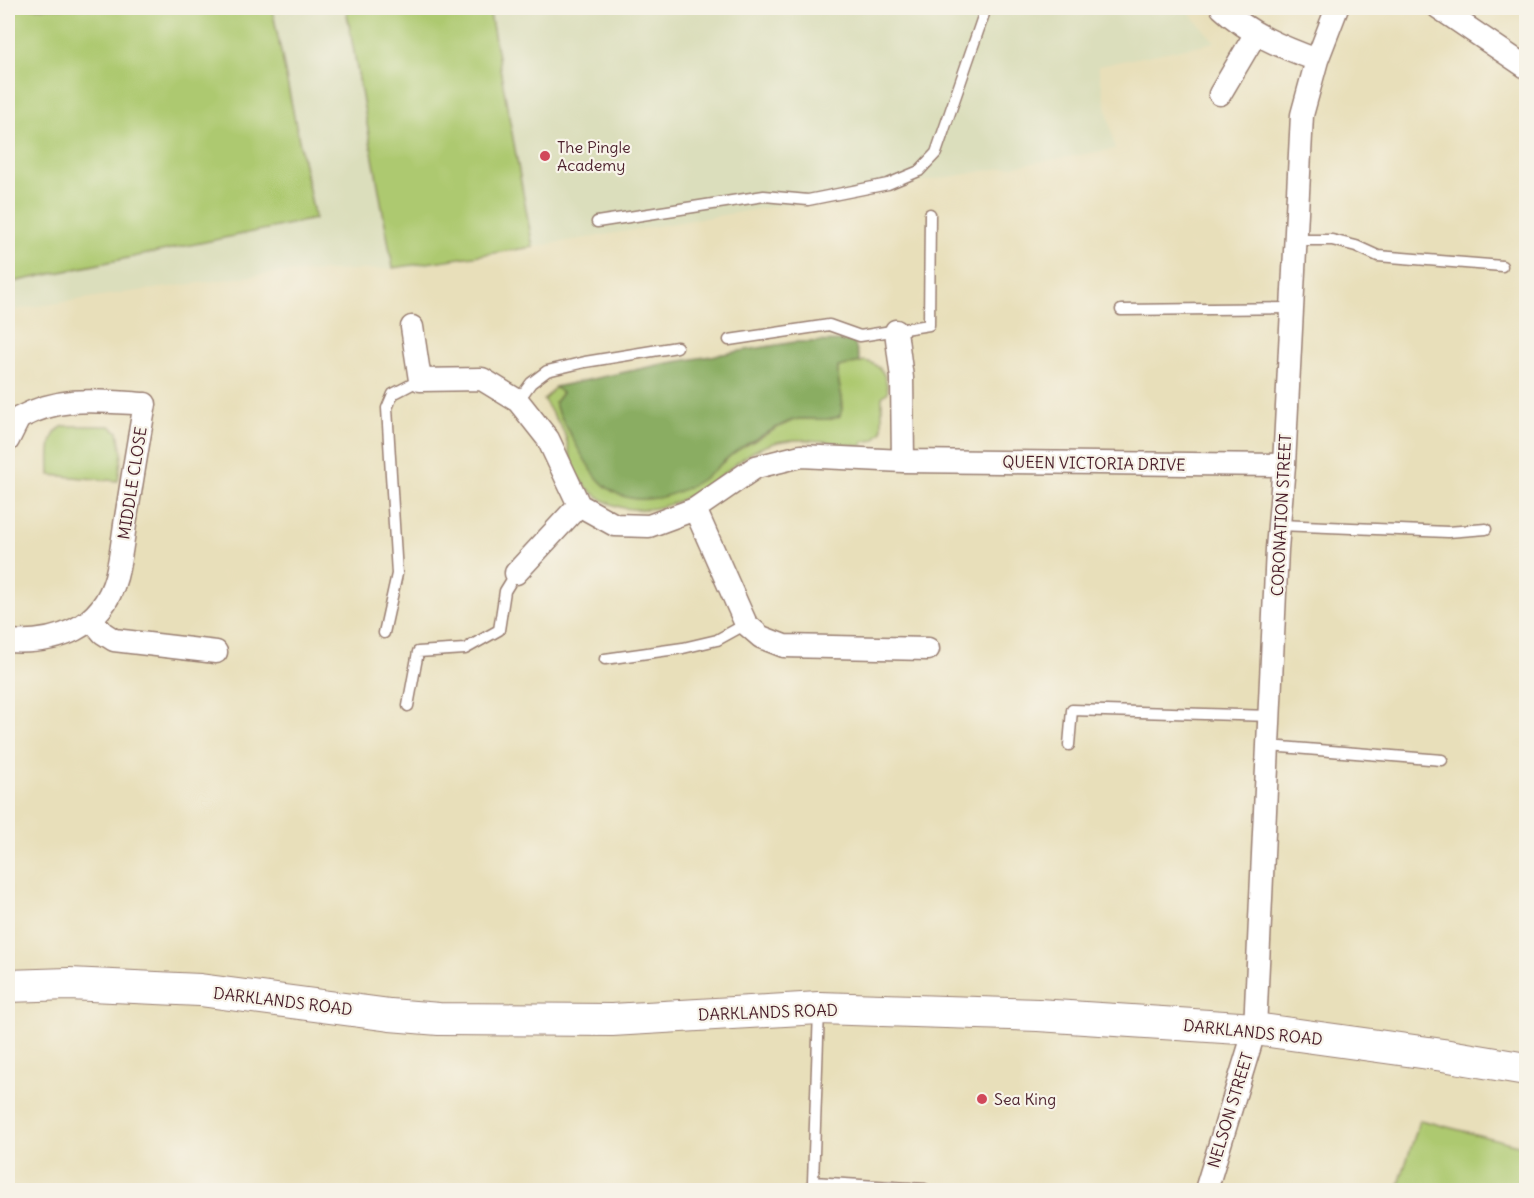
<svg xmlns="http://www.w3.org/2000/svg" width="1534" height="1198" font-family="Delius,sans-serif">
  <style>
    .built { fill: #dbdebc }
    .green { fill: #adc970; stroke: #7c744e; stroke-width: 1.5 }
    .forest { fill: #8aad62; stroke: #6a6646; stroke-width: 1.5 }
    .lines { fill: none; stroke-linecap: round; stroke-linejoin: round }
    .lane-casing { stroke: #997f72; stroke-width: 13 }
    .street-casing { stroke: #997f72; stroke-width: 25 }
    .secondary-casing { stroke: #997f72; stroke-width: 34 }
    .lane { stroke: #fff; stroke-width: 10 }
    .street { stroke: #fff; stroke-width: 22 }
    .secondary { stroke: #fff; stroke-width: 32 }
    .poi-dot { fill: #d1495b; stroke: #f7f3e8; stroke-width: 2 }
    .labels { text-anchor: middle; stroke-width: 4.5; stroke-linejoin: round; paint-order: stroke }
    .poi-label { font-size: 16px; fill: #4a1f2b; stroke: #f7f3e8; text-anchor: start }
    .street-label { font-size: 16px; fill: #4a1f2b; stroke: #f7f3e8 }
  </style>
  <rect width="100%" height="100%" fill="#f7f3e8"/>
  <filter id="ink" filterUnits="userSpaceOnUse"><feTurbulence type="fractalNoise" baseFrequency=".0167" numOctaves="2"/><feDisplacementMap in="SourceGraphic" scale="12" xChannelSelector="R" yChannelSelector="G"/><feConvolveMatrix kernelMatrix="1 2 1 2 8 2 1 2 1" color-interpolation-filters="sRGB"/></filter>
  <filter id="wash" filterUnits="userSpaceOnUse"><feTurbulence type="fractalNoise" baseFrequency=".008" numOctaves="4" result="noise"/><feDisplacementMap in="SourceGraphic" scale="24" xChannelSelector="R" yChannelSelector="G"/><feGaussianBlur stdDeviation="1.35" result="paint"/><feColorMatrix in="noise" values="0 0 0 0 0 0 0 0 0 0 0 0 0 0 0 0 0 1.4 0 .05"/><feComposite in="paint" operator="in"/></filter>
  <g filter="url(#wash)">
    <rect width="100%" height="100%" fill="#e8dfba"/>
    <path class="built" d="M 8,8 L 1185,8 L 1215,42 L 1098,66 L 1115,149 L 408,268 L 275,273 L 108,295 L 8,311 Z"/>
    <path class="green" d="M 8,8 L 272,8 L 315,219 L 8,283 Z
      M 346,8 L 489,8 L 533,247 L 393,268 Z
      M 865,361 C 883,365 886,376 888,392 L 882,397 L 882,431 L 874,440 L 863,442 L 862,446 C 833,443 799,435 771,444 C 747,451 730,470 710,484 C 684,501 655,514 624,508 C 606,504 590,493 579,478 C 570,466 570,449 565,435 C 560,422 550,412 544,400 L 555,387 L 562,393 L 555,402 L 557,410 L 570,431 L 658,497 L 676,492 L 707,476 L 736,451 L 777,428 L 796,419 L 833,419 L 843,408 C 843,392 836,383 838,367 Z
      M 64,426 L 110,426 L 118,432 L 122,453 L 118,481 L 50,475 C 50,459 46,433 64,426 Z
      M 1420,1120 L 1526,1147 L 1525,1190 L 1397,1190 Z"/>
    <path class="forest" d="M 854,341 L 860,362 L 838,367 C 836,387 847,398 840,416 C 827,422 813,418 799,419 C 791,420 781,425 774,429 C 761,436 747,443 735,452 C 725,459 716,469 707,476 C 675,498 629,513 599,480 C 581,459 571,433 557,410 L 555,402 L 562,393 L 555,387 L 663,364 L 795,342 Z"/>
  </g>
  <g filter="url(#ink)">
    <g class="lines">
      <defs>
        <path id="lane" d="M 597,222 L 764,196 L 808,200 L 888,184 L 919,171 L 936,153 L 986,8
          M 1295,240 L 1332,240 L 1356,246 L 1378,256 L 1502,266
          M 1121,310 L 1292,308
          M 729,340 L 829,325 L 860,336 L 929,325 L 930,214
          M 518,401 L 531,383 L 547,371 L 585,362 L 677,347
          M 1279,525 L 1448,532 L 1486,529
          M 384,633 L 397,574 L 387,408 L 393,394 L 420,380
          M 605,659 L 683,648 L 717,640 L 746,624
          M 408,706 L 418,652 L 465,649 L 499,630 L 505,591 L 516,573
          M 1069,745 L 1072,710 L 1271,716
          M 1269,746 L 1442,760
          M 819,1010 L 813,1182 L 925,1189"/>
        <path id="street" d="M 1222,8 C 1250,34 1281,47 1317,60
          M 1439,8 L 1526,67
          M 1220,94 L 1256,33
          M 412,327 L 420,380 L 482,379 L 518,401 L 548,439 L 579,505 L 615,525 L 649,526 L 695,509 L 756,467 L 801,456 L 903,461 L 1284,465
          M 896,331 L 902,378 L 903,461
          M 8,440 L 19,418 C 62,395 98,401 145,404 C 138,442 132,480 126,518 C 123,537 121,558 116,577 C 102,629 56,644 8,641
          M 695,509 L 746,624 L 761,637 L 784,646 L 928,649
          M 516,573 L 579,505
          M 92,620 L 103,633 L 114,640 L 216,652
          M 1206,1190 L 1255,1029 L 1277,549 L 1284,465 L 1302,115 L 1317,60 L 1337,8"/>
        <path id="secondary" d="M 8,986 L 69,984 L 200,990 L 390,1015 L 439,1019 L 612,1020 L 819,1008 L 1038,1015 L 1255,1029 L 1443,1055 L 1526,1069"/>
      </defs>
      <use href="#lane" class="lane-casing"/>
      <use href="#street" class="street-casing"/>
      <use href="#secondary" class="secondary-casing"/>
      <use href="#lane" class="lane"/>
      <use href="#street" class="street"/>
      <use href="#secondary" class="secondary"/>
    </g>
  </g>
  <g class="poi-dot">
    <circle cx="545" cy="156" r="6"/>
    <circle cx="982" cy="1099" r="6"/>
  </g>
  <g class="labels">
    <g class="poi-label">
      <text x="557" y="153">The Pingle<tspan x="557" dy="18">Academy</tspan></text>
      <text x="994" y="1105">Sea King</text>
    </g>
    <g class="street-label">
      <text transform="translate(1094 463) rotate(1)" y="6">QUEEN VICTORIA DRIVE</text>
      <text transform="translate(132 483) rotate(-81)" y="6">MIDDLE CLOSE</text>
      <text transform="translate(1281 515) rotate(-87)" y="6">CORONATION STREET</text>
      <text transform="translate(283 1001) rotate(7)" y="6">DARKLANDS ROAD</text>
      <text transform="translate(768 1012) rotate(-2)" y="6">DARKLANDS ROAD</text>
      <text transform="translate(1253 1032) rotate(6)" y="6">DARKLANDS ROAD</text>
      <text transform="translate(1230 1110) rotate(-73)" y="6">NELSON STREET</text>
    </g>
  </g>
  <rect width="1534" height="1198" fill="none" stroke="#f7f3e8" stroke-width="30"/>
</svg>
